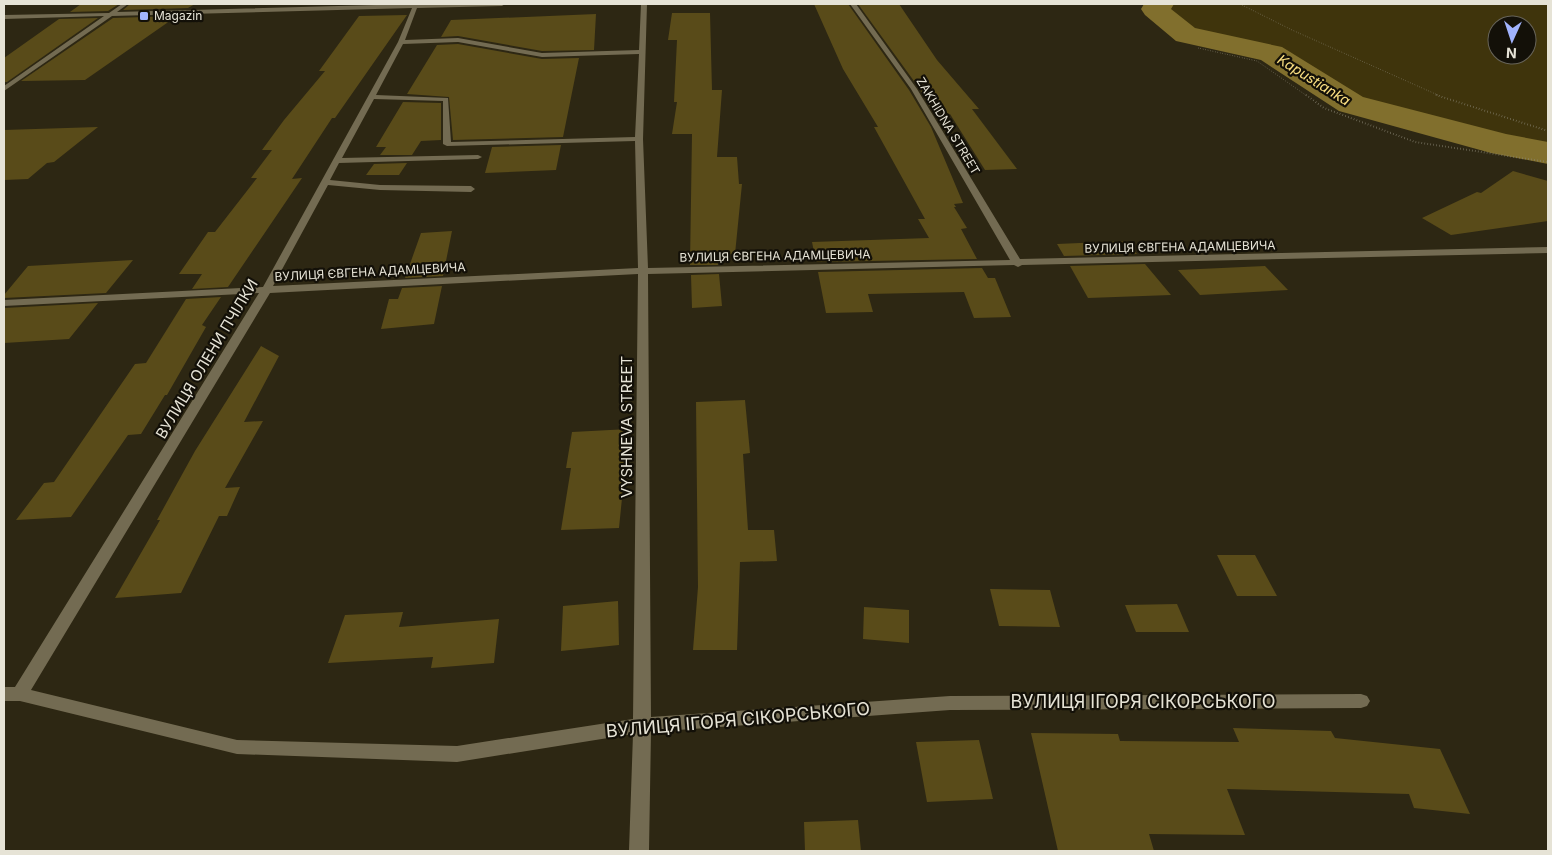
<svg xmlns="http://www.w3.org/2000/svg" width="1552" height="855" font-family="Inter,sans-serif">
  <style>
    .green { fill: #3f340c; fill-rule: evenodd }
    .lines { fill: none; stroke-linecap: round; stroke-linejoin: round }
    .river { fill: #816f2d; fill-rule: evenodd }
    .building { fill: #594b19 }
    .path-far1 { stroke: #8d8978; stroke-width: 1; stroke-dasharray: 0.5 2; stroke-linecap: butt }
    .path { stroke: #8d8978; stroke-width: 2; stroke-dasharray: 0.5 2.5; stroke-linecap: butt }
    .minor { fill: #736b52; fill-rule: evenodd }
    .poi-dot { fill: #a1b3fd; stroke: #131008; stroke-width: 2 }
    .labels { text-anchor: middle; stroke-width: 4.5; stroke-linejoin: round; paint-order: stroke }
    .far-poi-label { font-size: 12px; fill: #e6e3d6; stroke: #131008; text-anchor: start }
    .far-street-label { font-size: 12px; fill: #e6e3d6; stroke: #131008 }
    .far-water-label { font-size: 14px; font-style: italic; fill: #fbe082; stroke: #131008 }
    .street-label { font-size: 15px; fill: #e6e3d6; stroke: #131008 }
    .near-street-label { font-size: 18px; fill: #e6e3d6; stroke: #131008 }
  </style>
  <rect width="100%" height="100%" fill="#2d2713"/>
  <path class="green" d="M 1174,4 L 1548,4 L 1548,149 L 1521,144 L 1373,107 L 1276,51 L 1200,34 L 1165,10 ZM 1497,25 L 1527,25 L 1527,55 L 1497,55 Z"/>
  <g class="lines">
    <path class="river" d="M 1144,4 L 1174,4 L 1171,9 L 1195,28 L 1282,47 L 1363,97 L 1506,134 L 1548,142 L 1548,164 L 1491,153 L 1339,111 L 1261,60 L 1176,41 L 1145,15 L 1141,9 Z"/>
  </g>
  <path class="building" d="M 81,4 L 119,4 L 108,11 L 70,12 Z
    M 130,4 L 195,4 L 188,8 L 123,10 Z
    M 814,4 L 848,4 L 909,90 L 931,127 L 963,203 L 954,204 L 956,207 L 954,207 L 967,228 L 961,229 L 977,259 L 816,262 L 812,242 L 929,238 L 918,219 L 925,219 L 874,127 L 878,127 L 843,69 Z
    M 858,4 L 899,4 L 937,60 L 979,109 L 972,109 L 1017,169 L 985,170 L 950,114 L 938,120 L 919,88 Z
    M 672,13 L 710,13 L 712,90 L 722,90 L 717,157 L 737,157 L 739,184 L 742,184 L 735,254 L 717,255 L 718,265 L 690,265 L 692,134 L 672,134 L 677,102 L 674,102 L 677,40 L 668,40 Z
    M 596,14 L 594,50 L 542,51 L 458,36 L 441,37 L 451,20 Z
    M 407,15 L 335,118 L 332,118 L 292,179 L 302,178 L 228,287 L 192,289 L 202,274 L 179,274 L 208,232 L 215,232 L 257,178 L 251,178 L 272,150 L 262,150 L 284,120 L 325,71 L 319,71 L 359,16 Z
    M 177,16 L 85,80 L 21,81 L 113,18 Z
    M 98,18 L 7,82 L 4,82 L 4,58 L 59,19 Z
    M 458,44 L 542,59 L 579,58 L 563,137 L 453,140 L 449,97 L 407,94 L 437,45 Z
    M 403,102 L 441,103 L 441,140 L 421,141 L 412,155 L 380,155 L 386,147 L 376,147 Z
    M 98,127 L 54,162 L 47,163 L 28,179 L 4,180 L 4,130 Z
    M 561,145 L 556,170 L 485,173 L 492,147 Z
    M 407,163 L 399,175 L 366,175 L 374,164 Z
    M 1513,171 L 1548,181 L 1548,221 L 1451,235 L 1422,218 L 1477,192 L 1481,193 Z
    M 452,231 L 443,276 L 405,278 L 421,233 Z
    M 1126,241 L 1137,254 L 1064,256 L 1057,244 Z
    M 133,260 L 106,293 L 4,298 L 4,295 L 28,266 Z
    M 1145,264 L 1171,295 L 1088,298 L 1070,266 Z
    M 1265,266 L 1288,290 L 1200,295 L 1178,270 Z
    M 982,268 L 988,278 L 995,278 L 1011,317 L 974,318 L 964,292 L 868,294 L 873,312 L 826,313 L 818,272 Z
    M 719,274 L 722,306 L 692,308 L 691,275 Z
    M 442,286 L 434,324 L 381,329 L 389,299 L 398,299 L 402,288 Z
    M 221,297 L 202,325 L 206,327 L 167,395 L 165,395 L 141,434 L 128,435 L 71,517 L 16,520 L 44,483 L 54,482 L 135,364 L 146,363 L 186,299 Z
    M 98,303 L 69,339 L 4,343 L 4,308 Z
    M 261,346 L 279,356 L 244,422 L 263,421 L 225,488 L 240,487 L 227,516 L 219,516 L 181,593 L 115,598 L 160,520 L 157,520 L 195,451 Z
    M 745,400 L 750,453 L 743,454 L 748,530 L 774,530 L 777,561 L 740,562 L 737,650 L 693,650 L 698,587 L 696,402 Z
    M 629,429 L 619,528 L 561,530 L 571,468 L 566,468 L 572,432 Z
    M 1217,555 L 1255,555 L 1277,596 L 1237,596 Z
    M 990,589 L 1050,590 L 1060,627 L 999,626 Z
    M 618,601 L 619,645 L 561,651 L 563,606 Z
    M 1177,604 L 1189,632 L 1136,632 L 1125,605 Z
    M 864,607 L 909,610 L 909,643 L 863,639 Z
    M 403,612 L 399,627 L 499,619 L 494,663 L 431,668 L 433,657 L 328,663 L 345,615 Z
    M 1233,728 L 1331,731 L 1335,738 L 1440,749 L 1470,814 L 1414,808 L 1409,794 L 1227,789 L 1245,835 L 1149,834 L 1154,851 L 1058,851 L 1031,733 L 1118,734 L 1120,741 L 1239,742 Z
    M 979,740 L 993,799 L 927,802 L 916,742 Z
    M 858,820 L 861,851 L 805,851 L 804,822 Z"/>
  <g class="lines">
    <path class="path-far1" d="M 1240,4 L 1292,30 L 1440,96
      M 1198,48 L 1257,61 L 1307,96"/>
    <path class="path" d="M 1306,95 L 1324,108 L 1415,142 L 1548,162
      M 1436,95 L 1548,131"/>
    <path class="minor" d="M 122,4 L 128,4 L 117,12 L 413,4 L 505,4 L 502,6 L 417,8 L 405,40 L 458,38 L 542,53 L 639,50 L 641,4 L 647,4 L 643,139 L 648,268 L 1010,260 L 911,89 L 850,4 L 856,4 L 917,89 L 1020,259 L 1548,247 L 1548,253 L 1022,265 L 1018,267 L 1014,265 L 648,274 L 651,717 L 950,696 L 1361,694 L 1367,696 L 1370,701 L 1367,706 L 1361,708 L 950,710 L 651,732 L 649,851 L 629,851 L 633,734 L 457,762 L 237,754 L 20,701 L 4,701 L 4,687 L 15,687 L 259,293 L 4,306 L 4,300 L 263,287 L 398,42 L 412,8 L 112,16 L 4,91 L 4,86 L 104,16 L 4,19 L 4,15 L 109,13 ZM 458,42 L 542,57 L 639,54 L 635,137 L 451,142 L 448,98 L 376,95 L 403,44 ZM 374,99 L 443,101 L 443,144 L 447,146 L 635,141 L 638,268 L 273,286 L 328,185 L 380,190 L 471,192 L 475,189 L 471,186 L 380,185 L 330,180 L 339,163 L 478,159 L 482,157 L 478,155 L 342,158 ZM 638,274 L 633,719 L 457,746 L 237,740 L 31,690 L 270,293 Z"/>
  </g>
  <rect class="poi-dot" x="139" y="11" width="10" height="10" rx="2.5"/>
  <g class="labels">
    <g class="far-poi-label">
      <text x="154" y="20">Magazin</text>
    </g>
    <g class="far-street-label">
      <text transform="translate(948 126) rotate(59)" y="4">ZAKHIDNA STREET</text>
      <text transform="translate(1180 247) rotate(-1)" y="4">ВУЛИЦЯ ЄВГЕНА АДАМЦЕВИЧА</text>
      <text transform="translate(775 256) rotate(-1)" y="4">ВУЛИЦЯ ЄВГЕНА АДАМЦЕВИЧА</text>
      <text transform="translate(370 272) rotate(-3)" y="4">ВУЛИЦЯ ЄВГЕНА АДАМЦЕВИЧА</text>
    </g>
    <g class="far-water-label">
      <text transform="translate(1314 80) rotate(32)" y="5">Kapustianka</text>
    </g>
    <g class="street-label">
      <text transform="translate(207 359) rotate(-59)" y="5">ВУЛИЦЯ ОЛЕНИ ПЧІЛКИ</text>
      <text transform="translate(627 427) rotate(-90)" y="5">VYSHNEVA STREET</text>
    </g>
    <g class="near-street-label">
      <text x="1143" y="708">ВУЛИЦЯ ІГОРЯ СІКОРСЬКОГО</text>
      <text transform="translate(738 720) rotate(-5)" y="6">ВУЛИЦЯ ІГОРЯ СІКОРСЬКОГО</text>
    </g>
  </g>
  <rect width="1552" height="855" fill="none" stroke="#e6e3d6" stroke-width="10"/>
  <g transform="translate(1512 40) rotate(183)"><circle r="24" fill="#131008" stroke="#67645a"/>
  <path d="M0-4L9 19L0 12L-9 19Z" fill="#a1b3fd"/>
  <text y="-8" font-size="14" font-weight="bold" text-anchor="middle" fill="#e6e3d6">N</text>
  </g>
</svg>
